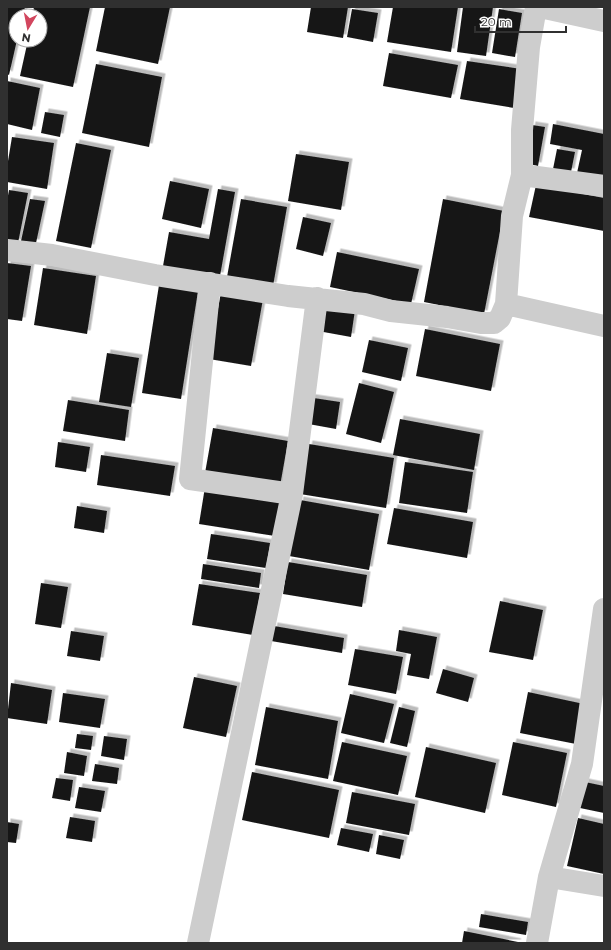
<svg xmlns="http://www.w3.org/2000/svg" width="611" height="950" font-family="Montserrat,sans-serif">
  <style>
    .building { fill: #171717; filter: url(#shadow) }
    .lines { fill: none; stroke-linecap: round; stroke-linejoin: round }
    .minor { stroke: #cdcdcd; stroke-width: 22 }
  </style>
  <defs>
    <filter id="shadow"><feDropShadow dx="3.5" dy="-3.5" stdDeviation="0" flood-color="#0004"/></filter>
  </defs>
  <rect width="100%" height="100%" fill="#fff"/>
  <path class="building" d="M 7,7 L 25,7 L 23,16 L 16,16 L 16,40 L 17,40 L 9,75 L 7,74 Z
    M 34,7 L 90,7 L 73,87 L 20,76 L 28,40 L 40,40 L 40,16 L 32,16 Z
    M 105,7 L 170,7 L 158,64 L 96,51 Z
    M 311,7 L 348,7 L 343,38 L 307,32 Z
    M 393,7 L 458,7 L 451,52 L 387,42 Z
    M 463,7 L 493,7 L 486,56 L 457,52 Z
    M 352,9 L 378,13 L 373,42 L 347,37 Z
    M 499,9 L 522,13 L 515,57 L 492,53 Z
    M 389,53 L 458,65 L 451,98 L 383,86 Z
    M 467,61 L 521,69 L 514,108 L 460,99 Z
    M 96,64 L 162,77 L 149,147 L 82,133 Z
    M 7,81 L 40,88 L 32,130 L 7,124 Z
    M 45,112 L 64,115 L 60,137 L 41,133 Z
    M 553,124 L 604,134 L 604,178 L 577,173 L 582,150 L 550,144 Z
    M 532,125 L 545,127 L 538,166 L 525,163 Z
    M 12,137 L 54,143 L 47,189 L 7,182 L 7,167 Z
    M 76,143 L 111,150 L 91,248 L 56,241 Z
    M 557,149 L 575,152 L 571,172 L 553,169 Z
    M 296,154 L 349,162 L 341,210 L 288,201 Z
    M 170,181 L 209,189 L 201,228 L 162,219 Z
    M 536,185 L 604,198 L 604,231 L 529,217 Z
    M 218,189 L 235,192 L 220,276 L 163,266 L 169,232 L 209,239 Z
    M 9,190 L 28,193 L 18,243 L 7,241 L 7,201 Z
    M 30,199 L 45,201 L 36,243 L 21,241 Z
    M 241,199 L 287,207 L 273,286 L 227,277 Z
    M 443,199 L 504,211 L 484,314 L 424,302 Z
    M 303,217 L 331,223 L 323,256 L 296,249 Z
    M 337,252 L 419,269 L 411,304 L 330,287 Z
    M 7,263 L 31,266 L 22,321 L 7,319 Z
    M 43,268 L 96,276 L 87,334 L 34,325 Z
    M 159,285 L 198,291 L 181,399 L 142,393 Z
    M 221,292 L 263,299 L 251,366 L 209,359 Z
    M 323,305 L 355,310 L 351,337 L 318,331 Z
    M 425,329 L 500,344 L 491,391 L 416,376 Z
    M 369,340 L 408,348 L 401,381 L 362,372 Z
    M 107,353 L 139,358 L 131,407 L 99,402 Z
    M 359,383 L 394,392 L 381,443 L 346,434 Z
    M 307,397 L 340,402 L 336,429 L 303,423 Z
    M 68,400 L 129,410 L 125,441 L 63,431 Z
    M 400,419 L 480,434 L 474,470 L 393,455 Z
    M 213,428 L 288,441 L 280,486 L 205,473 Z
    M 58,442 L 90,447 L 86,472 L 55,467 Z
    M 309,444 L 394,458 L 386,508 L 300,494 Z
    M 101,455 L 175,466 L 170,496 L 97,485 Z
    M 405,462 L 473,472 L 467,513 L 399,503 Z
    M 205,487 L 280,498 L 275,536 L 199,524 Z
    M 300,500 L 379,514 L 369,570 L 289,556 Z
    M 77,506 L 107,511 L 104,533 L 74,528 Z
    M 394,508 L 473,522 L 467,558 L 387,544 Z
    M 211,534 L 270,543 L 266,568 L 207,559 Z
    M 288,562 L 367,575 L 362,607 L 283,594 Z
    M 203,564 L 261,573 L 259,588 L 201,579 Z
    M 41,583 L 68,587 L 61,628 L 35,624 Z
    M 199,584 L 260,593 L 253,635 L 192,625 Z
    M 500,601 L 543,610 L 533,660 L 489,652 Z
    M 274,626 L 344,638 L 342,653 L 271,641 Z
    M 399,630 L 437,637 L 429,679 L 407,675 L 411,654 L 396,651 Z
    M 71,631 L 104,636 L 100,661 L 67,656 Z
    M 355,649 L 403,657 L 396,694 L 348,685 Z
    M 443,669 L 474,678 L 468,702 L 436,693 Z
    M 194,677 L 237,686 L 226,737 L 183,728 Z
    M 11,683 L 52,690 L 47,724 L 7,718 Z
    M 528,692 L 584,704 L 576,744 L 520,733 Z
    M 63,693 L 105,699 L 100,728 L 59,722 Z
    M 350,694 L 394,704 L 384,743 L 341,733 Z
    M 266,707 L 338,721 L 328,779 L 255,765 Z
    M 399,707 L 415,711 L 407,747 L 390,743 Z
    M 77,734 L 93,736 L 91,750 L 75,748 Z
    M 104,736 L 127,739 L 124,760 L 101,756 Z
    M 342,742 L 407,756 L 398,795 L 333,781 Z
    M 513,742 L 567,753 L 556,807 L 502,795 Z
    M 426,747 L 496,763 L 485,813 L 415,797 Z
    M 67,752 L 87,756 L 84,776 L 64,773 Z
    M 95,764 L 119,768 L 117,784 L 92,781 Z
    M 252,772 L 339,790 L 329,838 L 242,820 Z
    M 56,778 L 73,780 L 70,801 L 52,798 Z
    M 585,782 L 604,786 L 604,813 L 580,808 Z
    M 79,787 L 105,791 L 101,812 L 75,808 Z
    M 352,792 L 415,804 L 409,835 L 346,823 Z
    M 70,817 L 95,821 L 92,842 L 66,838 Z
    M 578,818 L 604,824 L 604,874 L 567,866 Z
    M 7,822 L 19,824 L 16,843 L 7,842 Z
    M 341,828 L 373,834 L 369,852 L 337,845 Z
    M 379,835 L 404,840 L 400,859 L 376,854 Z
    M 481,914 L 528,922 L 526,935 L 479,927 Z
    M 464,931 L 518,942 L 517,943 L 462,943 Z"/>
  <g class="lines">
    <path class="minor" d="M 536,7 L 529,47 L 522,130 L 522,175 L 512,216 L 506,304 L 604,326
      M 540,7 L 604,21
      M 522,175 L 604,186
      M 7,250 L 52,255 L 155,275 L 288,296 L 364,304 L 391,311 L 447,317 L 481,323 L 494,323 L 500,318 L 506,304
      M 292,494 L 317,298
      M 549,877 L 604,886
      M 198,943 L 292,494 L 190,479 L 210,283
      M 537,943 L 549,877 L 582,764 L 604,609"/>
  </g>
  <rect width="611" height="950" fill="none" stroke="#303030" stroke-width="16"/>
  <g transform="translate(28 28) rotate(190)"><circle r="19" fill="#ffffff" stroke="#acacac"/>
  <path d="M0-3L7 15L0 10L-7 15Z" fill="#d2465e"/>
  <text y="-6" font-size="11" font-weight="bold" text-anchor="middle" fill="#303030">N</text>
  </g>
  <path d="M475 26v6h91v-6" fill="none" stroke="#303030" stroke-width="2"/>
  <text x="481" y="26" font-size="12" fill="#303030" stroke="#ffffff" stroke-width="3" paint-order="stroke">20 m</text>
</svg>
